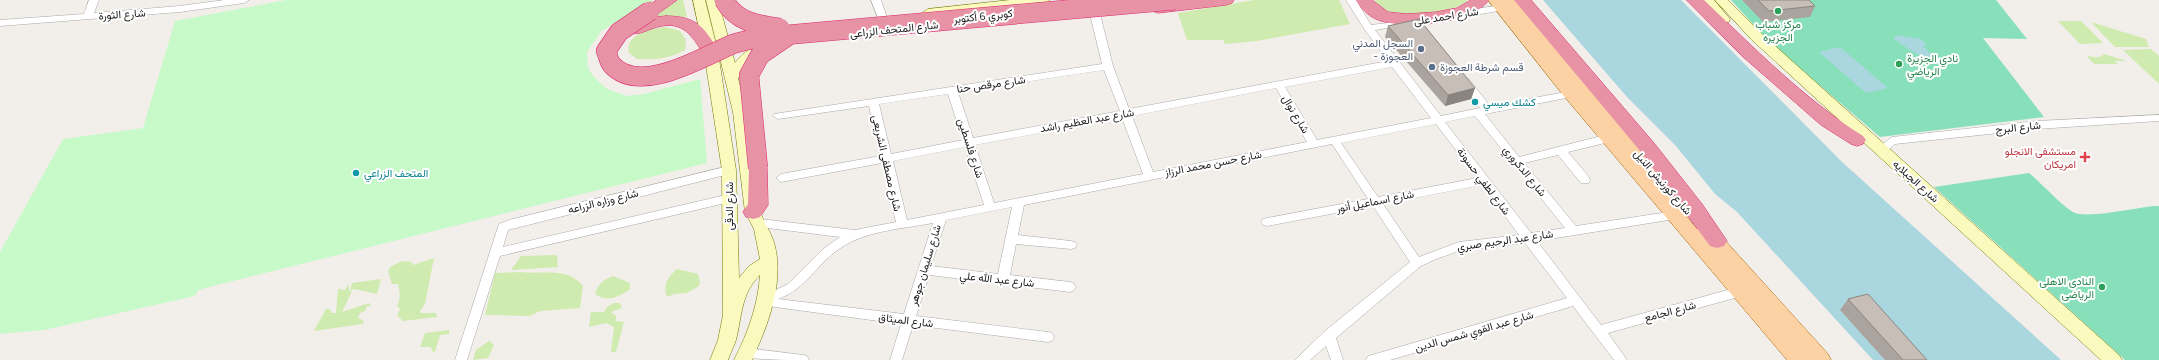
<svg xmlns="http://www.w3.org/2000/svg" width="2159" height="360" font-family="'Titillium Web',Vazirmatn,sans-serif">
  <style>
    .grass { fill: #d0ebb0 }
    .park { fill: #c8fac9 }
    .pitch { fill: #88e0ba }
    .water { fill: #aad6df }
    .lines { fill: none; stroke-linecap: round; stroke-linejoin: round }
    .street-casing { stroke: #a9a9a9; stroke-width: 1 }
    .secondary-casing { stroke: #767d05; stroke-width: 1 }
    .primary-casing { stroke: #a06300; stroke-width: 1 }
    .highway-casing { stroke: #dc2a6f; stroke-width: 1 }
    .street { fill: #fff; fill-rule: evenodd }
    .secondary { fill: #fafabf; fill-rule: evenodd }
    .primary { fill: #fcd2a4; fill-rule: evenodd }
    .highway { fill: #e892a6; fill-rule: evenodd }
    .highway-bridge-casing { stroke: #dc2a6f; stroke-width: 20; stroke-linecap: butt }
    .highway-bridge { stroke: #e892a6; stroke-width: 19 }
    .wall { fill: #aba39e }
    .shaded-wall { fill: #8b8581 }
    .building { fill: #c7beb8; stroke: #8b8581 }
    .leisure-dot { fill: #2e9e5b; stroke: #fff; stroke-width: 1.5 }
    .service-dot { fill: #5c6f8a; stroke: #fff; stroke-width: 1.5 }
    .culture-dot { fill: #0f9aa8; stroke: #fff; stroke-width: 1.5 }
    .health-dot { fill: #e0444e; stroke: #fff; stroke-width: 1.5 }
    .labels { text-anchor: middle; stroke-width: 4; stroke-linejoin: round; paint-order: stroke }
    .street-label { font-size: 11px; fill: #222; stroke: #fff }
    .leisure-label { font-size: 11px; fill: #27864d; stroke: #fff }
    .service-label { font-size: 11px; fill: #4e5e75; stroke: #fff; text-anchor: end }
    .culture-label { font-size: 11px; fill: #0d838f; stroke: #fff; text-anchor: start }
    .health-label { font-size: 11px; fill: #be3a42; stroke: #fff; text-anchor: end }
  </style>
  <rect width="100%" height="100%" fill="#f2eee9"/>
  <path class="grass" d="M 678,0 L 683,0 L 687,17 L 653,16 Z
    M 1254,0 L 1339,0 L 1350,24 L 1257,41 L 1225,44 L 1223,40 L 1187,40 L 1178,13 Z
    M 1374,0 L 1468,0 C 1453,15 1384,23 1374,0 Z
    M 2058,21 L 2081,21 L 2103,43 L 2080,44 Z
    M 2091,22 L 2146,39 L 2149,47 L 2115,47 Z
    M 666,27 L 680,31 L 686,40 L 685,50 C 669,59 655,60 637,59 L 629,53 C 624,34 653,28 666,27 Z
    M 2151,49 L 2159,56 L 2159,84 L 2123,50 Z
    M 2104,54 L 2127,61 L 2115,61 L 2118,64 L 2094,64 L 2086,55 C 2092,57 2099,59 2104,54 Z
    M 557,255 L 558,267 L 511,270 L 521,256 Z
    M 434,258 L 425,304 L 420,311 L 421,313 L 436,313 L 437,317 L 403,321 L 397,315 L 400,309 L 397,306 C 401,298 400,292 398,284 L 392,284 L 388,271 L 390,267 L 402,261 L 411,262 L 413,265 Z
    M 677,269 L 698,274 L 700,282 L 699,286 L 687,293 L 674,294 L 667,297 C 662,285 669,276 677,269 Z
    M 521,272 C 543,275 567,266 583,286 L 580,308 L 540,311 L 530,316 L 485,315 L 495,273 Z
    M 613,276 L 630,283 L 630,289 C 619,297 607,303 595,294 C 598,284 603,280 613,276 Z
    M 381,279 L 377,294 L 354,289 L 350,291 L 352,283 Z
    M 349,284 L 349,291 L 352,291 L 342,312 L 369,303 L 371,306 L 367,306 L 365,311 L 360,313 L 358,318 L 364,321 L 363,324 L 314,331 L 326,309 L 330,309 L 331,313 L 336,313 L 338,289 L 345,290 Z
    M 614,303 L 620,303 L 622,308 L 611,312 L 616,316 L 616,321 L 624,322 L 616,352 L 611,352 L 614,327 L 606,323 L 589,327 L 591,312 L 604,312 L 607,307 Z
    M 449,330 L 449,334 L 440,335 L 435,352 L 432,351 L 431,347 L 420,347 L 425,333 Z
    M 489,341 L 494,345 L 488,358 L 473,360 L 476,350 Z"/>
  <path class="park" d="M 286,0 L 654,0 L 601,31 L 587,52 L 588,68 L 593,76 L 607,89 L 627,96 L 644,94 L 700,79 L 707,163 L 217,285 L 198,290 L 195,296 L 44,330 L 0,334 L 0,252 L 63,139 L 143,128 L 175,21 Z"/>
  <path class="pitch" d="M 1731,0 L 1996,0 L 2027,39 L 1983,38 L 2044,117 L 1880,137 L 1770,43 Z
    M 2029,173 C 2040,182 2062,206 2073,212 C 2088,220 2139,206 2159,206 L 2159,360 L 2125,360 L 1934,187 Z"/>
  <path class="water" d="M 1543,0 L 1681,0 L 1841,161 L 2061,360 L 1873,360 L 1737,212 L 1715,194 L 1676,146 L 1627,97 Z
    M 1896,35 L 1921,39 L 1927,45 L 1923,46 L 1931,54 L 1930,56 C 1919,59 1902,44 1894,39 Z
    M 1840,47 L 1888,88 L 1866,93 L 1819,52 Z"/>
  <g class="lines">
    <defs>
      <path id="street" d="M 89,0 L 99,0 L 94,13 L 180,6 L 224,0 L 249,0 L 244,3 L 180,12 L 0,26 L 0,20 L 84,14 Z
        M 871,0 L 881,0 L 887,18 L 885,20 L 879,20 Z
        M 1089,0 L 1095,0 L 1097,2 L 1113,66 L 1129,109 L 1388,61 L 1365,30 L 1346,0 L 1356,0 L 1371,25 L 1412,20 L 1414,22 L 1412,24 L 1375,30 L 1441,116 L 1480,108 L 1460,81 L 1465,78 L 1469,79 L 1490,106 L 1571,91 L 1575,92 L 1576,94 L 1575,96 L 1571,97 L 1485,114 L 1519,157 L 1609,134 L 1613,135 L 1614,138 L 1613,141 L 1568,152 L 1589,177 L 1590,180 L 1589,183 L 1581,183 L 1558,155 L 1524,163 L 1576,226 L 1675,211 L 1679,212 L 1681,215 L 1679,218 L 1675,219 L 1537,241 L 1601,325 L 1742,286 L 1746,288 L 1748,291 L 1746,294 L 1742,296 L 1608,333 L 1627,360 L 1614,360 L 1573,306 L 1390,360 L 1366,360 L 1368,356 L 1372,355 L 1567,298 L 1525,243 L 1459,251 L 1436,259 L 1421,266 L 1336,338 L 1343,360 L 1331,360 L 1326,346 L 1310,360 L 1295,360 L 1325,331 L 1410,262 L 1373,206 L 1267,226 L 1263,225 L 1261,222 L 1263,219 L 1267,218 L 1368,199 L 1332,144 L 1024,205 L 1018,235 L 1071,241 L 1075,242 L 1077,245 L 1075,248 L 1071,249 L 1016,244 L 1010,275 L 1070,282 L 1074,284 L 1076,287 L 1074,290 L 1070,292 L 929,275 L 916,316 L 1048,332 L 1052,333 L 1054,337 L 1052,341 L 1048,342 L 913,325 L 902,360 L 890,360 L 901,324 L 760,305 L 758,302 L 760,295 L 774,291 L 788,284 L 823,249 L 840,237 L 760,227 L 756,226 L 754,223 L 756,220 L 760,219 L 855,230 L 896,222 L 882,163 L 781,182 L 776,178 L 781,174 L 880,156 L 869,106 L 778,119 L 773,116 L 774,114 L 1102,64 L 1087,2 ZM 1392,67 L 1431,118 L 1317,140 L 1285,87 ZM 1104,70 L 1120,111 L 973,138 L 958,92 ZM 1276,88 L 1307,142 L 1153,172 L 1132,116 ZM 948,94 L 963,140 L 891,154 L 879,104 ZM 1475,116 L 1565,228 L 1531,233 L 1445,122 ZM 1122,118 L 1143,174 L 994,203 L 975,145 ZM 1436,124 L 1477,178 L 1378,197 L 1341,143 ZM 965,147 L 984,205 L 907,220 L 893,161 ZM 1482,185 L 1519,235 L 1459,242 L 1419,257 L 1383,204 ZM 1012,207 L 998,274 L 931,266 L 946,220 ZM 933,223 L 904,314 L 778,299 C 805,290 817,264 839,249 C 866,230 903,229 933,223 Z
        M 1501,5 L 1504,6 L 1506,8 L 1504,10 L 1457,18 L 1452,15 L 1457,12 Z
        M 2159,115 L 2159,121 L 2037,129 L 1895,144 L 1890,148 L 1889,155 L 1881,155 L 1879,147 L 1892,137 L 2037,121 Z
        M 729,166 L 734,170 L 733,173 L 508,230 L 503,247 L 730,194 L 736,198 L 730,202 L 500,256 L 467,360 L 455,360 L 499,224 L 509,220 Z
        M 747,348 L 803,355 L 807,356 L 809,360 C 788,360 763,360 743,357 L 741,353 L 743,349 Z"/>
      <path id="secondary" d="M 693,0 L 705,0 L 718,52 L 736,170 L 739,278 L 749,266 L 760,259 L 754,229 L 745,212 L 733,112 L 706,0 L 718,0 L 735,63 C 743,53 754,44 767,41 L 774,45 L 751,61 L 738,78 C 750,121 752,166 760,210 C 762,220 772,233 775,246 C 784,284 768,325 752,360 L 734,360 C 748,333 758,305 760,275 C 741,293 742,316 736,340 C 734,347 730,353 728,360 L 710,360 L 718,340 L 723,315 L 722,170 L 704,52 Z
        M 1010,0 L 1050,0 L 1044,4 L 928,17 L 922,13 L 928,9 Z
        M 1701,0 L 1714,0 L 1730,19 L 1729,22 L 1719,22 Z
        M 1715,0 L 1728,0 L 1762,34 L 2119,355 L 2122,360 L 2101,360 L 1752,40 Z"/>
      <path id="primary" d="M 1488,0 L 1517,0 L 1687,199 L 1690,203 L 1687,207 L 1680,209 L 1697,229 L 1699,225 L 1705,223 L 1711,225 L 1828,354 L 1831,360 L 1787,360 L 1563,95 Z"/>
      <path id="highway" d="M 657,0 L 677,0 L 656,15 L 644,15 L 642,11 Z
        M 1184,0 L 1234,0 L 1232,3 L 1226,5 L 1158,13 L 1152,11 L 1150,8 L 1152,5 Z
        M 1356,0 L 1372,0 L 1388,12 L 1407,14 L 1436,12 L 1457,8 L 1471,0 L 1489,0 C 1472,24 1401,31 1376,19 C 1367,15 1361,8 1356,0 Z
        M 1514,0 L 1531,0 L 1654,143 L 1702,204 L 1727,241 L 1724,246 L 1717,248 L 1710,246 L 1641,152 Z
        M 1687,0 L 1704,0 C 1754,48 1804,99 1863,136 L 1866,140 L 1863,144 L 1857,146 L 1851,144 L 1821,125 L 1742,56 Z
        M 666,16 C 697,16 705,28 719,52 L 717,56 L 711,57 L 705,56 C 690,33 682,18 651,29 C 643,32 638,35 630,33 L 628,29 C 634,19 655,17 666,16 Z
        M 758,161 L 765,163 L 767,168 L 768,205 L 760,217 L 753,219 L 746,217 L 743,212 L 748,204 L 749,168 L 751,163 Z"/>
    </defs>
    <use href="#street" class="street-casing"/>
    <use href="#secondary" class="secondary-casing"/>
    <use href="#primary" class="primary-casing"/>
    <use href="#highway" class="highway-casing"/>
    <use href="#street" class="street"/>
    <use href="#secondary" class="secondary"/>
    <use href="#primary" class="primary"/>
    <use href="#highway" class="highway"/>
    <defs>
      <path id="highway-bridge" d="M 724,0 C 736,22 757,25 780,28
        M 650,11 L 619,32 L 606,51 C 608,55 609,62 612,65 C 640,96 704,56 733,44 C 742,41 753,39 763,37 L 1175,0
        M 758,168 L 749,75 L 760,55 L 788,36"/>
    </defs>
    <use href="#highway-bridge" class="highway-bridge-casing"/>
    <use href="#highway-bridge" class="highway-bridge"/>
  </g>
  <path class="wall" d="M 1742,0 L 1809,0 L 1815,6 L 1810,17 L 1763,22 Z
    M 1388,26 L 1475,88 L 1471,99 L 1445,106 L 1385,37 Z
    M 1848,299 L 1927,360 L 1885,360 L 1840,310 Z"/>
  <path class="shaded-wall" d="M 1475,88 L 1471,99 L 1445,106 L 1448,95 Z"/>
  <path class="building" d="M 1758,0 L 1809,0 L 1815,6 L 1769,11 Z
    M 1419,19 L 1475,88 L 1448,95 L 1388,26 Z
    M 1868,294 L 1927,360 L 1903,360 L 1848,299 Z"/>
  <g class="leisure-dot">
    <circle cx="1778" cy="11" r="4"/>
    <circle cx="1899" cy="64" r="4"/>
    <circle cx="2102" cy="287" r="4"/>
  </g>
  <g class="service-dot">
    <circle cx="1421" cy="49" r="4"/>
    <circle cx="1432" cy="67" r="4"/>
  </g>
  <g class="culture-dot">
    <circle cx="1475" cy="102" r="4"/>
    <circle cx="356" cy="173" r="4"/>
  </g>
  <path class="health-dot" d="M2083 151h4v4h4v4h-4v4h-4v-4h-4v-4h4z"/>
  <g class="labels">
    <g class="street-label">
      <text transform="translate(122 14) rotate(-4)" y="4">شارع الثورة</text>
      <text transform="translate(983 16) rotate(-6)" y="4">كوبري 6 أكتوبر</text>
      <text transform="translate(1446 16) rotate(-9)" y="4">شارع احمد على</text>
      <text transform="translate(894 29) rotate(-6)" y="4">شارع المتحف الزراعى</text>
      <text transform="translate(991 84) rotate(-8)" y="4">شارع مرقص حنا</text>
      <text transform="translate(1296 114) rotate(59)" y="4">شارع نوال</text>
      <text transform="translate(1087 120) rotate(-10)" y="4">شارع عبد العظيم راشد</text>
      <text transform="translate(2018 127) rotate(-6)" y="4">شارع البرج</text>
      <text transform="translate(971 148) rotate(72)" y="4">شارع فلسطين</text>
      <text transform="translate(887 163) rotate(77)" y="4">شارع مصطفى الشريعى</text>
      <text transform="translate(1213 163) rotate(-11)" y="4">شارع حسن محمد الرزاز</text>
      <text transform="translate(1525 171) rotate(51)" y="4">شارع الدكروري</text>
      <text transform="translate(1484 181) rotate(53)" y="4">شارع لطفي حسونة</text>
      <text transform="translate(1916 181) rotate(42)" y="4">شارع الجبلايه</text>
      <text transform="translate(1663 182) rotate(49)" y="4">شارع كورنيش النيل</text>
      <text transform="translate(603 201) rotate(-14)" y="4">شارع وزاره الزراعه</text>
      <text transform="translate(1375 201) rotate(-11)" y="4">شارع اسماعيل أنور</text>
      <text transform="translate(729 206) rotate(-90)" y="4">شارع الدقى</text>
      <text transform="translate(1505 240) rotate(-8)" y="4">شارع عبد الرحيم صبري</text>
      <text transform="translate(925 265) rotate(-73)" y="4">شارع سليمان جوهر</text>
      <text transform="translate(997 279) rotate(6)" y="4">شارع عبد الله علي</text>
      <text transform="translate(1670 311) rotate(-15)" y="4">شارع الجامع</text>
      <text transform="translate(906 320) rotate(7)" y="4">شارع الميثاق</text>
      <text transform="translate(1474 331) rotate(-16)" y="4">شارع عبد القوي شمس الدين</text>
    </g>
    <g class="leisure-label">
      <text x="1778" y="28">مركز شباب<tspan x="1778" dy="13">الجزيره</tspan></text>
      <text x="1907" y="62" text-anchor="start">نادي الجزيرة<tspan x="1907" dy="13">الرياضي</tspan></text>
      <text x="2094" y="285" text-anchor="end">النادى الاهلى<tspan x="2094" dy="13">الرياضى</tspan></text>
    </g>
    <g class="service-label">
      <text x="1413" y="47">السجل المدني<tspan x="1413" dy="13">- العجوزة</tspan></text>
      <text x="1440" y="71" text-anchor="start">قسم شرطة العجوزة</text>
    </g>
    <g class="culture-label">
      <text x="1483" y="106">كشك ميسي</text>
      <text x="364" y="177">المتحف الزراعي</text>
    </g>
    <g class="health-label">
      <text x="2076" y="155">مستشفى الانجلو<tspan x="2076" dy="13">امريكان</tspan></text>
    </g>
  </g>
</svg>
